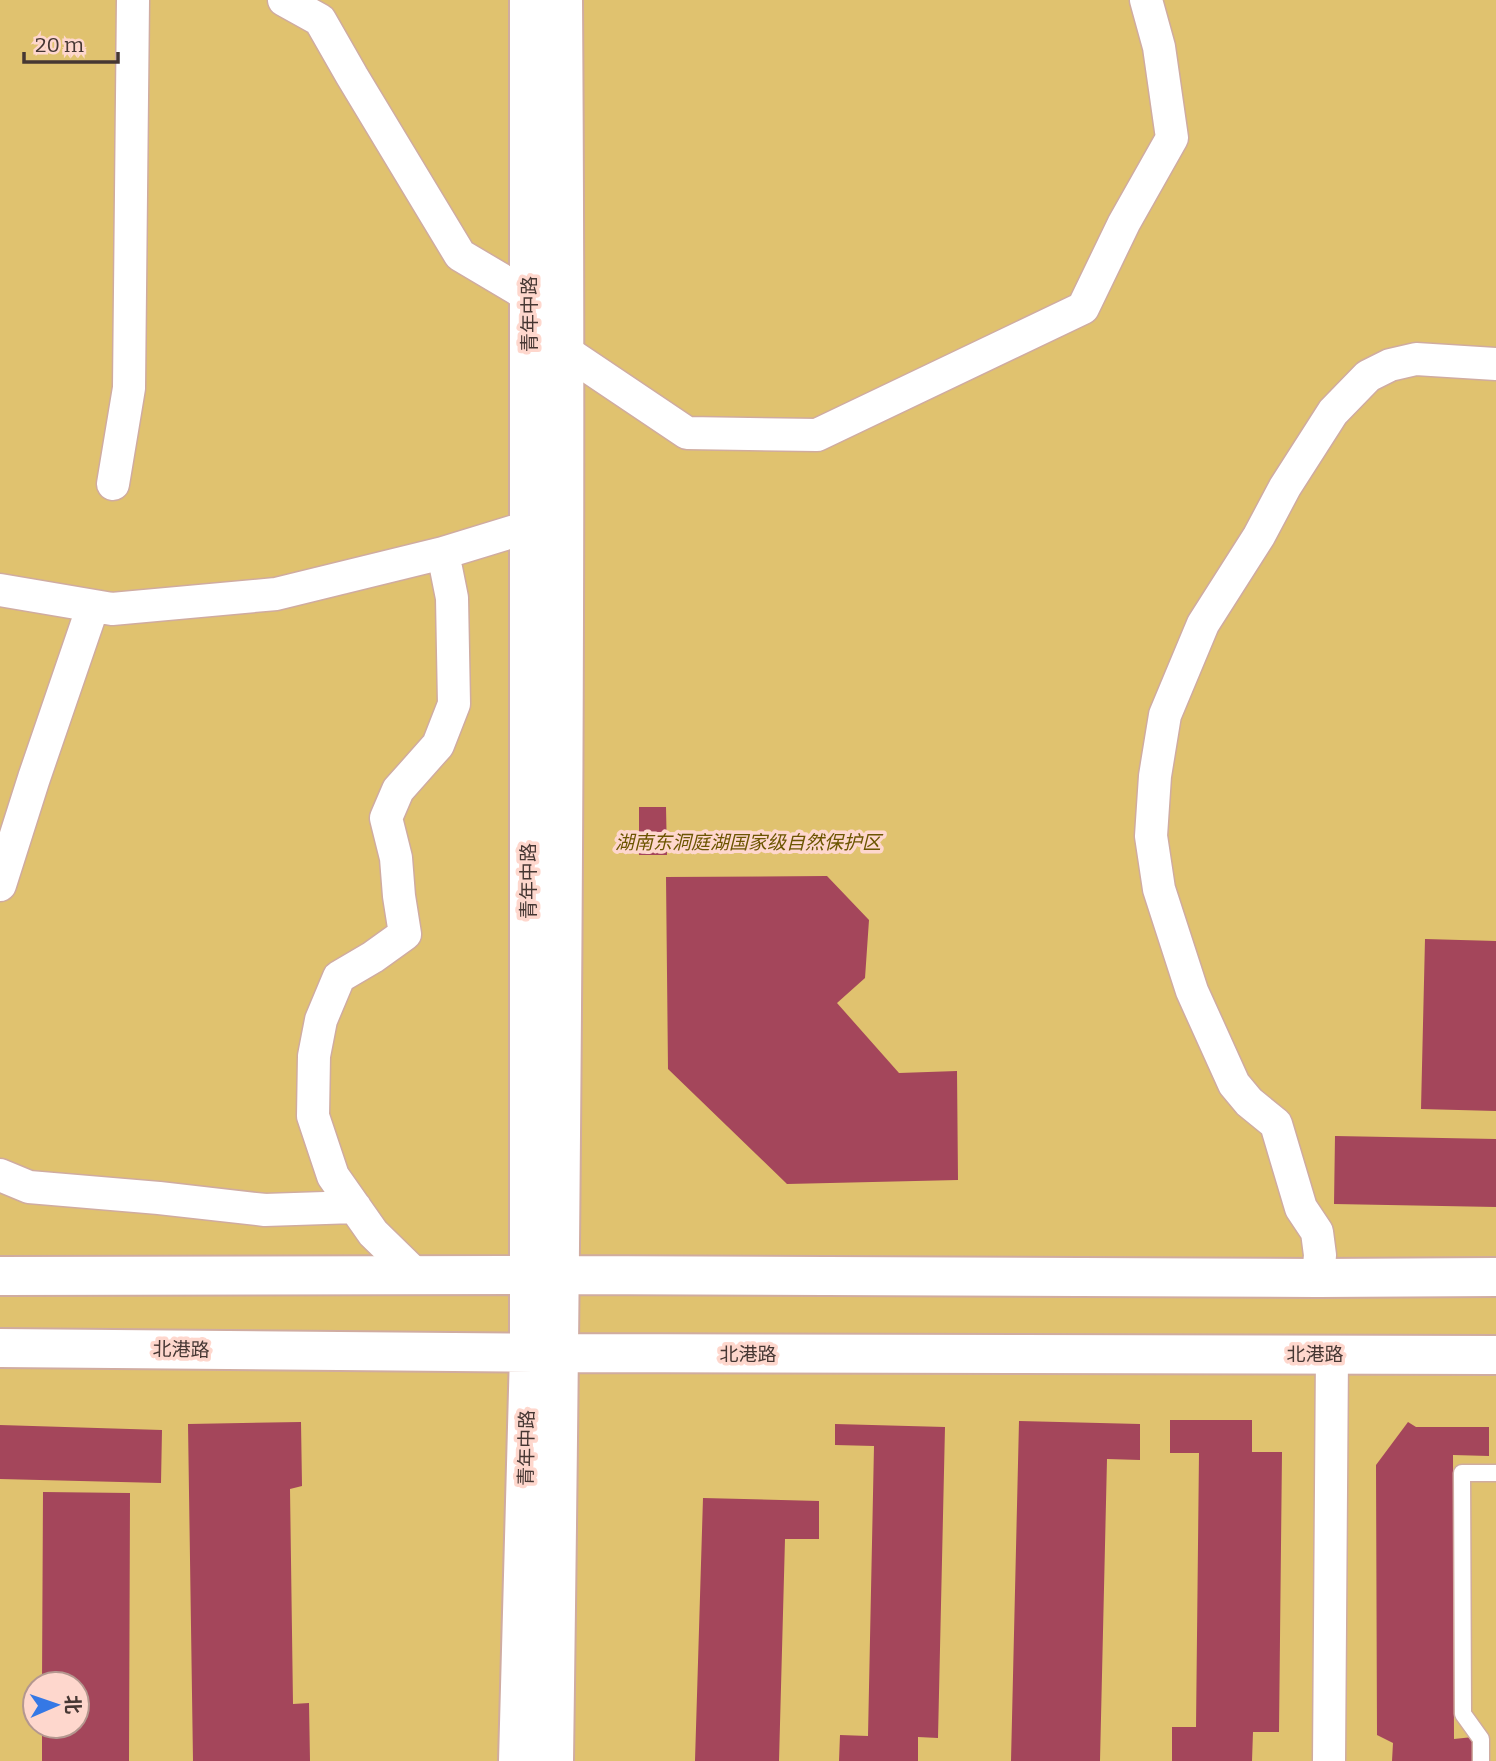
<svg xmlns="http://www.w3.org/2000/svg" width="1496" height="1761" font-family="Bitter,'Noto Sans SC',serif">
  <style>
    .green { fill: #e0c26f; fill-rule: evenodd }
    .building { fill: #a4465b }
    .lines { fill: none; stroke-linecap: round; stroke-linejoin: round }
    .lane-casing { stroke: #d0aca1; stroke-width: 19 }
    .street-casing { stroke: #d0aca1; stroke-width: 35 }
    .secondary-casing { stroke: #d0aca1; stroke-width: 42 }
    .lane { stroke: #fff; stroke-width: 16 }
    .street { stroke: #fff; stroke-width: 32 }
    .secondary { stroke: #fff; stroke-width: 38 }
    .labels { text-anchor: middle; stroke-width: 7; stroke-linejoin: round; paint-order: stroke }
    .street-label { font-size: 19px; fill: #463733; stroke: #fed7cd }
    .park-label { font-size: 19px; font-style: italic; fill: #6c5501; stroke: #fed7cd }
  </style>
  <rect width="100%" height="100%" fill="#fed7cd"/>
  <path class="green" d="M 0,0 L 1496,0 L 1496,1761 L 0,1761 ZM 35,1684 L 77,1684 L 77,1726 L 35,1726 Z"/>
  <path class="building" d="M 639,807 L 666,807 L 667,855 L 639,855 Z
    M 827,876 L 869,920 L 865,978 L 837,1003 L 899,1073 L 957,1071 L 958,1180 L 787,1184 L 668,1069 L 666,877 Z
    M 1425,939 L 1496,941 L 1496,1111 L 1421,1109 Z
    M 1335,1136 L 1496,1139 L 1496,1207 L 1334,1204 Z
    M 1170,1420 L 1252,1420 L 1252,1452 L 1282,1452 L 1279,1732 L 1253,1732 L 1252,1761 L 1172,1761 L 1172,1727 L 1196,1727 L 1199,1453 L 1170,1453 Z
    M 1019,1421 L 1140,1424 L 1140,1460 L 1107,1459 L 1100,1761 L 1011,1761 Z
    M 301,1422 L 302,1486 L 290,1489 L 293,1704 L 309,1703 L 310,1761 L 193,1761 L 188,1424 Z
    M 1408,1422 L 1416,1427 L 1489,1427 L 1489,1456 L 1453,1455 L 1454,1739 L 1473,1737 L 1473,1761 L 1392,1761 L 1393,1743 L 1377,1735 L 1376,1465 Z
    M 835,1424 L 945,1427 L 938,1738 L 918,1737 L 918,1761 L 839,1761 L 840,1735 L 868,1736 L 874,1446 L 835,1445 Z
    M 0,1425 L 162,1430 L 161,1483 L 0,1479 Z
    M 43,1492 L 130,1493 L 129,1761 L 42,1761 L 42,1726 L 77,1726 L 77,1684 L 42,1684 Z
    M 703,1498 L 819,1501 L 819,1539 L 785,1539 L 779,1761 L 695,1761 Z"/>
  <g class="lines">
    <defs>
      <path id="lane" d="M 1481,1761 L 1481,1739 L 1463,1714 L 1462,1473 L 1496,1473"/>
      <path id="street" d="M 284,0 L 320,20 L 352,76 L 460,255 L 529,296
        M 565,351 L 687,433 L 817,435 L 1083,308 L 1124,223 L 1172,138 L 1159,47 L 1146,0
        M 113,484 L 129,388 L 133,0
        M 0,590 L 112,609 L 276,594 L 443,553 L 528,527
        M 0,885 L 34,778 L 93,606
        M 0,1175 L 29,1187 L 159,1198 L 265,1210 L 355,1207
        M 416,1275 L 373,1233 L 333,1176 L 313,1116 L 314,1056 L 321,1020 L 339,977 L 373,957 L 405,934 L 399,896 L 396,858 L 386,818 L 398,790 L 438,745 L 454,704 L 452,598 L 443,553
        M 1318,1278 L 1320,1255 L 1317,1232 L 1301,1208 L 1276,1124 L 1249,1102 L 1234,1084 L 1192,991 L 1159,889 L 1151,836 L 1155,776 L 1165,715 L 1203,624 L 1259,536 L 1285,487 L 1333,412 L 1368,376 L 1390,365 L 1416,359 L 1496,364
        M 1329,1761 L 1332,1354"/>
      <path id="secondary" d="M 0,1276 L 560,1275 L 1318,1278 L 1496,1277
        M 0,1348 L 559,1353 L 1496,1355
        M 518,1761 L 529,1353 L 529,0
        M 554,1761 C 562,1174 567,587 563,0"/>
    </defs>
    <use href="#lane" class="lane-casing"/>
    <use href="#street" class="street-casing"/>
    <use href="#secondary" class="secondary-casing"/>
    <use href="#lane" class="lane"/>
    <use href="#street" class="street"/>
    <use href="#secondary" class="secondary"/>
  </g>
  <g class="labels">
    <g class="street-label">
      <text transform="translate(529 314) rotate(-90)" y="7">青年中路</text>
      <text transform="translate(528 881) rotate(-90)" y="7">青年中路</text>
      <text transform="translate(181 1349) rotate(1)" y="7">北港路</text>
      <text x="748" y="1361">北港路</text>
      <text x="1315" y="1361">北港路</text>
      <text transform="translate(526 1448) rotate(-89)" y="7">青年中路</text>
    </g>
    <g class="park-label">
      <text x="748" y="849">湖南东洞庭湖国家级自然保护区</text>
    </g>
  </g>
  <g transform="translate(56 1705) rotate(88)"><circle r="33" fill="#fed7cd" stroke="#b4978f" stroke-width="2"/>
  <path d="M0-5L12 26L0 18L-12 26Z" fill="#3578e5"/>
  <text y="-10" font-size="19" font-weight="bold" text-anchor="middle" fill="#463733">北</text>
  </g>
  <path d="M24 52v10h94v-10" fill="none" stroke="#463733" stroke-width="3.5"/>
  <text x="35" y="52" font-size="21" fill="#463733" stroke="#fed7cd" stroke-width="5" paint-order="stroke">20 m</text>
</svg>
